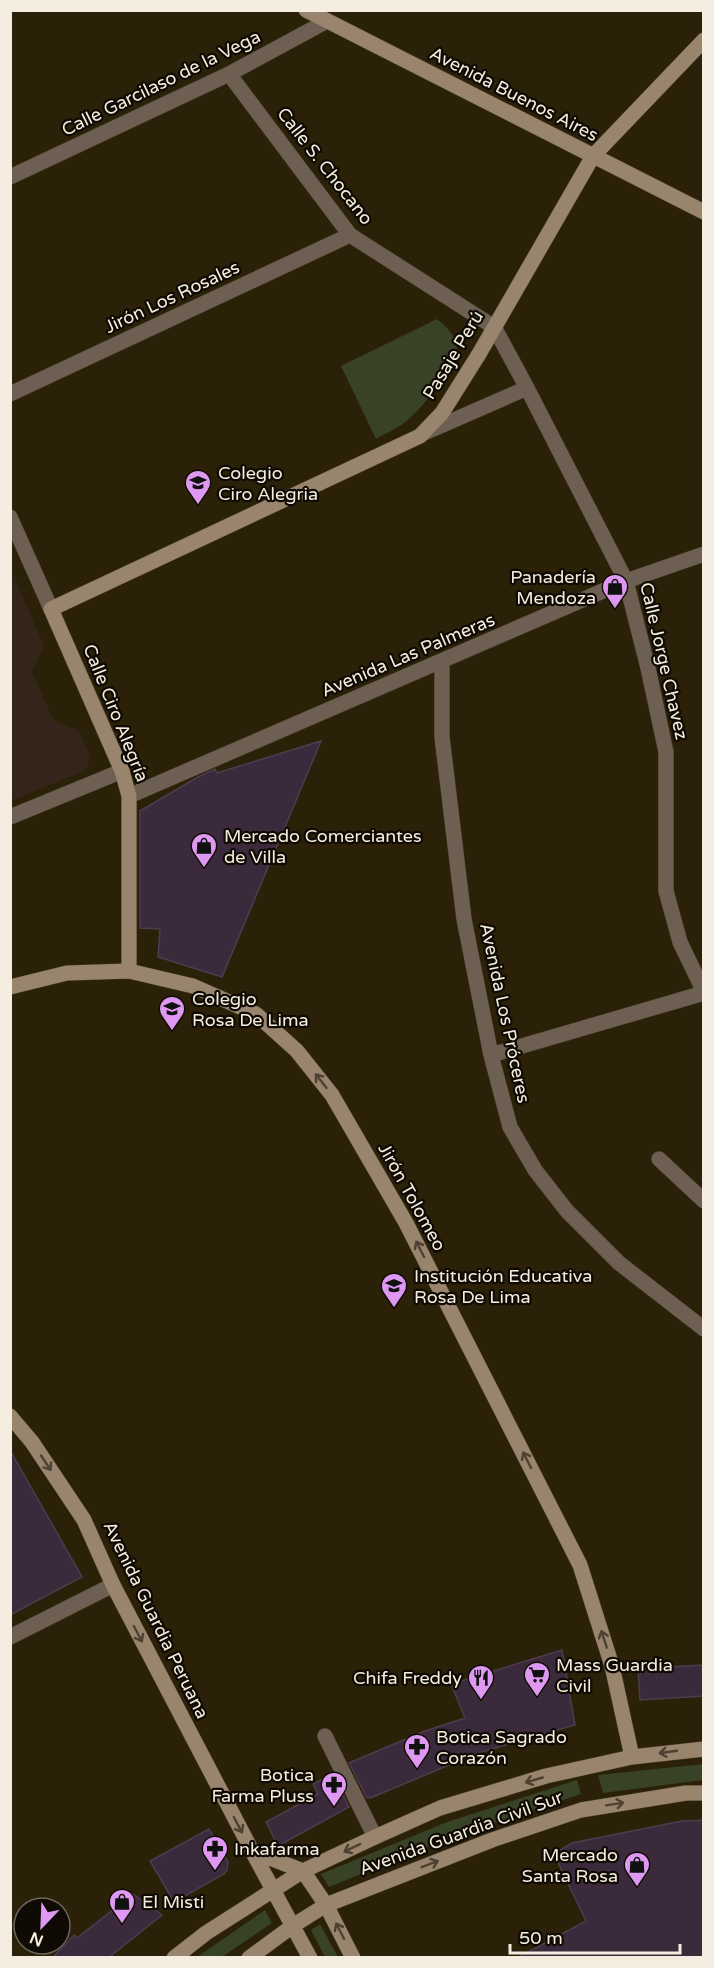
<svg xmlns="http://www.w3.org/2000/svg" width="714" height="1968" font-family="'Varela Round',sans-serif">
  <style>
    .education { fill: #34251a }
    .green { fill: #384226 }
    .building { fill: #3b2a3c; stroke: #4e3c4f; stroke-width: 1.5 }
    .lines { fill: none; stroke-linecap: round; stroke-linejoin: round }
    .street-casing { stroke: #473d26; stroke-width: 16 }
    .secondary-casing { stroke: #473d26; stroke-width: 16 }
    .street { stroke: #6d6053; stroke-width: 15 }
    .secondary { stroke: #99846e; stroke-width: 15 }
    .oneway { stroke: #4d4133 }
    .labels { text-anchor: middle; stroke-width: 4.5; stroke-linejoin: round; paint-order: stroke }
    .street-label { font-size: 18px; fill: #f5eddf; stroke: #0f0a03 }
    .poi-label { font-size: 18px; fill: #f5eddf; stroke: #0f0a03; text-anchor: start }
  </style>
  <rect width="100%" height="100%" fill="#2b2008"/>
  <path class="education" d="M 10,566 L 44,646 L 32,672 L 54,721 L 79,730 L 90,757 L 86,770 L 11,801 Z"/>
  <path class="green" d="M 437,319 C 447,327 456,336 457,349 C 459,365 418,413 404,423 C 396,429 385,434 376,439 L 341,366 Z
    M 703,1764 L 703,1780 L 603,1793 L 598,1775 Z
    M 577,1780 L 581,1794 L 450,1838 L 329,1887 L 321,1874 L 447,1822 Z
    M 265,1910 L 272,1923 L 222,1957 L 197,1957 Z
    M 320,1924 L 338,1957 L 325,1957 L 311,1930 Z"/>
  <path class="building" d="M 321,741 L 222,977 L 158,957 L 160,929 L 140,928 L 140,811 L 198,777 L 215,769 L 217,773 Z
    M 10,1450 L 82,1577 L 10,1615 Z
    M 562,1650 L 575,1725 L 478,1753 L 370,1798 L 369,1797 L 367,1798 L 349,1763 L 425,1731 L 465,1718 L 451,1684 Z
    M 702,1665 L 704,1696 L 640,1700 L 638,1669 Z
    M 333,1774 L 349,1807 L 278,1846 L 266,1822 L 318,1794 L 313,1784 Z
    M 704,1820 L 704,1958 L 517,1958 L 586,1921 L 554,1854 L 572,1843 L 682,1821 Z
    M 209,1829 L 228,1862 L 227,1870 L 224,1874 L 174,1902 L 150,1861 Z
    M 133,1894 L 162,1915 L 108,1958 L 52,1958 L 74,1935 L 77,1938 Z"/>
  <g class="lines">
    <defs>
      <path id="street" d="M 229,74 L 350,235 L 494,327 L 527,388 L 626,581 L 648,668 L 666,752 L 666,891 L 680,942 L 704,992
        M 10,177 L 229,74 L 327,21
        M 10,394 L 350,235
        M 422,434 L 527,388
        M 10,517 L 51,609
        M 442,661 L 442,737 L 464,919 L 491,1055 L 510,1127 L 535,1170 L 567,1211 L 619,1263 L 704,1329
        M 129,796 L 626,581 L 704,554
        M 10,817 L 122,771
        M 491,1055 L 704,993
        M 659,1159 L 704,1201
        M 10,1637 L 113,1585
        M 325,1736 L 375,1837"/>
      <path id="secondary" d="M 306,10 L 704,212
        M 129,971 L 129,796 L 122,771 L 51,609 L 420,436 L 442,413 L 479,354 L 593,156 L 704,40
        M 10,987 L 67,973 L 129,971 L 193,986 L 256,1014 L 297,1051 L 332,1095 L 406,1223 L 580,1565 L 612,1666 L 632,1757
        M 10,1416 L 32,1442 L 84,1520 L 113,1585 L 252,1851 L 310,1958
        M 252,1851 L 303,1871 L 326,1905 L 353,1958
        M 174,1958 L 206,1933 L 303,1871 L 375,1837 L 440,1808 L 546,1776 L 632,1757 L 704,1749
        M 249,1958 L 294,1925 L 326,1905 L 492,1840 L 581,1810 L 686,1793 L 704,1793"/>
    </defs>
    <use href="#street" class="street-casing"/>
    <use href="#secondary" class="secondary-casing"/>
    <use href="#street" class="street"/>
    <use href="#secondary" class="secondary"/>
  </g>
  <defs><path id="oneway-shaft" d="M-6 0H5M1.5-3L5.5 0L1.5 3" fill="none" stroke-width="1.6" stroke-linecap="round" stroke-linejoin="round" transform="scale(1.5)"/></defs>
  <g class="oneway">
    <use href="#oneway-shaft" transform="translate(321 1081) rotate(-128)"/>
    <use href="#oneway-shaft" transform="translate(420 1249) rotate(-117)"/>
    <use href="#oneway-shaft" transform="translate(527 1460) rotate(-117)"/>
    <use href="#oneway-shaft" transform="translate(46 1463) rotate(56)"/>
    <use href="#oneway-shaft" transform="translate(138 1634) rotate(62)"/>
    <use href="#oneway-shaft" transform="translate(604 1639) rotate(-108)"/>
    <use href="#oneway-shaft" transform="translate(668 1752) rotate(172)"/>
    <use href="#oneway-shaft" transform="translate(534 1780) rotate(164)"/>
    <use href="#oneway-shaft" transform="translate(615 1804) rotate(-9)"/>
    <use href="#oneway-shaft" transform="translate(238 1825) rotate(62)"/>
    <use href="#oneway-shaft" transform="translate(352 1848) rotate(155)"/>
    <use href="#oneway-shaft" transform="translate(430 1864) rotate(-21)"/>
    <use href="#oneway-shaft" transform="translate(340 1931) rotate(-117)"/>
  </g>
  <defs>
    <symbol id="university-pin" viewBox="-11 -11 22 30"><path d="M0 17L-7.5 6A9.5 9.5 0 1 1 7.5 6Z" fill="#de98f2" stroke="#0f0a03"/><path d="M0-5L7-2L0 1L-7-2ZM-4 1L0 2.5L4 1V4Q0 6-4 4Z" fill="#111"/></symbol>
    <symbol id="shop-pin" viewBox="-11 -11 22 30"><path d="M0 17L-7.5 6A9.5 9.5 0 1 1 7.5 6Z" fill="#de98f2" stroke="#0f0a03"/><path d="M-5-2.5h2.3a2.7 3.5 0 0 1 5.4 0H5L5.5 6h-11ZM-1.5-2.5h3a1.5 2.3 0 0 0-3 0Z" fill="#111"/></symbol>
    <symbol id="school-pin" viewBox="-11 -11 22 30"><path d="M0 17L-7.5 6A9.5 9.5 0 1 1 7.5 6Z" fill="#de98f2" stroke="#0f0a03"/><path d="M0-5L7-2L0 1L-7-2ZM-4 1L0 2.5L4 1V4Q0 6-4 4Z" fill="#111"/></symbol>
    <symbol id="supermarket-pin" viewBox="-11 -11 22 30"><path d="M0 17L-7.5 6A9.5 9.5 0 1 1 7.5 6Z" fill="#de98f2" stroke="#0f0a03"/><path d="M-6-5.5h2.5l.6 2H6L4.5 2H-2.5L-4.4-4H-6ZM-1.5 3.2a1.3 1.3 0 1 0 .1 0ZM3 3.2a1.3 1.3 0 1 0 .1 0Z" fill="#111"/></symbol>
    <symbol id="restaurant-pin" viewBox="-11 -11 22 30"><path d="M0 17L-7.5 6A9.5 9.5 0 1 1 7.5 6Z" fill="#de98f2" stroke="#0f0a03"/><path d="M-5-6h1v4h1v-4h1v4h1v-4h1v5L-1.5 .5V6h-2V.5L-5-1ZM5-6V6H3V1.5H1.5Q1.5-4 5-6Z" fill="#111"/></symbol>
    <symbol id="pharmacy-pin" viewBox="-11 -11 22 30"><path d="M0 17L-7.5 6A9.5 9.5 0 1 1 7.5 6Z" fill="#de98f2" stroke="#0f0a03"/><path d="M-2-6h4v4h4v4h-4v4h-4v-4h-4v-4h4Z" fill="#111"/></symbol>
  </defs>
  <g fill-rule="evenodd">
    <use href="#university-pin" x="183" y="468" width="30" height="40"/>
    <use href="#shop-pin" x="600" y="572" width="30" height="40"/>
    <use href="#shop-pin" x="189" y="831" width="30" height="40"/>
    <use href="#university-pin" x="157" y="994" width="30" height="40"/>
    <use href="#school-pin" x="379" y="1271" width="30" height="40"/>
    <use href="#supermarket-pin" x="522" y="1660" width="30" height="40"/>
    <use href="#restaurant-pin" x="466" y="1663" width="30" height="40"/>
    <use href="#pharmacy-pin" x="402" y="1732" width="30" height="40"/>
    <use href="#pharmacy-pin" x="319" y="1770" width="30" height="40"/>
    <use href="#pharmacy-pin" x="200" y="1834" width="30" height="40"/>
    <use href="#shop-pin" x="622" y="1850" width="30" height="40"/>
    <use href="#shop-pin" x="107" y="1887" width="30" height="40"/>
  </g>
  <g class="labels">
    <g class="street-label">
      <text transform="translate(161 83) rotate(-26)" y="6">Calle Garcilaso de la Vega</text>
      <text transform="translate(514 94) rotate(27)" y="6">Avenida Buenos Aires</text>
      <text transform="translate(325 166) rotate(52)" y="6">Calle S. Chocano</text>
      <text transform="translate(172 297) rotate(-25)" y="6">Jirón Los Rosales</text>
      <text transform="translate(453 355) rotate(-59)" y="6">Pasaje Perú</text>
      <text transform="translate(408 655) rotate(-23)" y="6">Avenida Las Palmeras</text>
      <text transform="translate(664 661) rotate(77)" y="6">Calle Jorge Chavez</text>
      <text transform="translate(116 713) rotate(68)" y="6">Calle Ciro Alegría</text>
      <text transform="translate(505 1013) rotate(78)" y="6">Avenida Los Próceres</text>
      <text transform="translate(412 1197) rotate(61)" y="6">Jirón Tolomeo</text>
      <text transform="translate(156 1620) rotate(64)" y="6">Avenida Guardia Peruana</text>
      <text transform="translate(461 1833) rotate(-20)" y="6">Avenida Guardia Civil Sur</text>
    </g>
    <g class="poi-label">
      <text x="218" y="479">Colegio<tspan x="218" dy="21">Ciro Alegria</tspan></text>
      <text x="596" y="583" text-anchor="end">Panadería<tspan x="596" dy="21">Mendoza</tspan></text>
      <text x="224" y="842">Mercado Comerciantes<tspan x="224" dy="21">de Villa</tspan></text>
      <text x="192" y="1005">Colegio<tspan x="192" dy="21">Rosa De Lima</tspan></text>
      <text x="414" y="1282">Institución Educativa<tspan x="414" dy="21">Rosa De Lima</tspan></text>
      <text x="556" y="1671">Mass Guardia<tspan x="556" dy="21">Civil</tspan></text>
      <text x="462" y="1684" text-anchor="end">Chifa Freddy</text>
      <text x="436" y="1743">Botica Sagrado<tspan x="436" dy="21">Corazón</tspan></text>
      <text x="314" y="1781" text-anchor="end">Botica<tspan x="314" dy="21">Farma Pluss</tspan></text>
      <text x="234" y="1855">Inkafarma</text>
      <text x="618" y="1861" text-anchor="end">Mercado<tspan x="618" dy="21">Santa Rosa</tspan></text>
      <text x="142" y="1908">El Misti</text>
    </g>
  </g>
  <rect width="714" height="1968" fill="none" stroke="#f5eddf" stroke-width="24"/>
  <g transform="translate(42 1926) rotate(203)"><circle r="28" fill="#0f0a03" stroke="#6b655b" stroke-width="1.5"/>
  <path d="M0-4.5L10 22L0 15L-10 22Z" fill="#de98f2"/>
  <text y="-9" font-size="16" font-weight="bold" text-anchor="middle" fill="#f5eddf">N</text>
  </g>
  <path d="M510 1944v9h170v-9" fill="none" stroke="#f5eddf" stroke-width="3"/>
  <text x="519" y="1944" font-size="18" fill="#f5eddf" stroke="#0f0a03" stroke-width="4.5" paint-order="stroke">50 m</text>
</svg>
